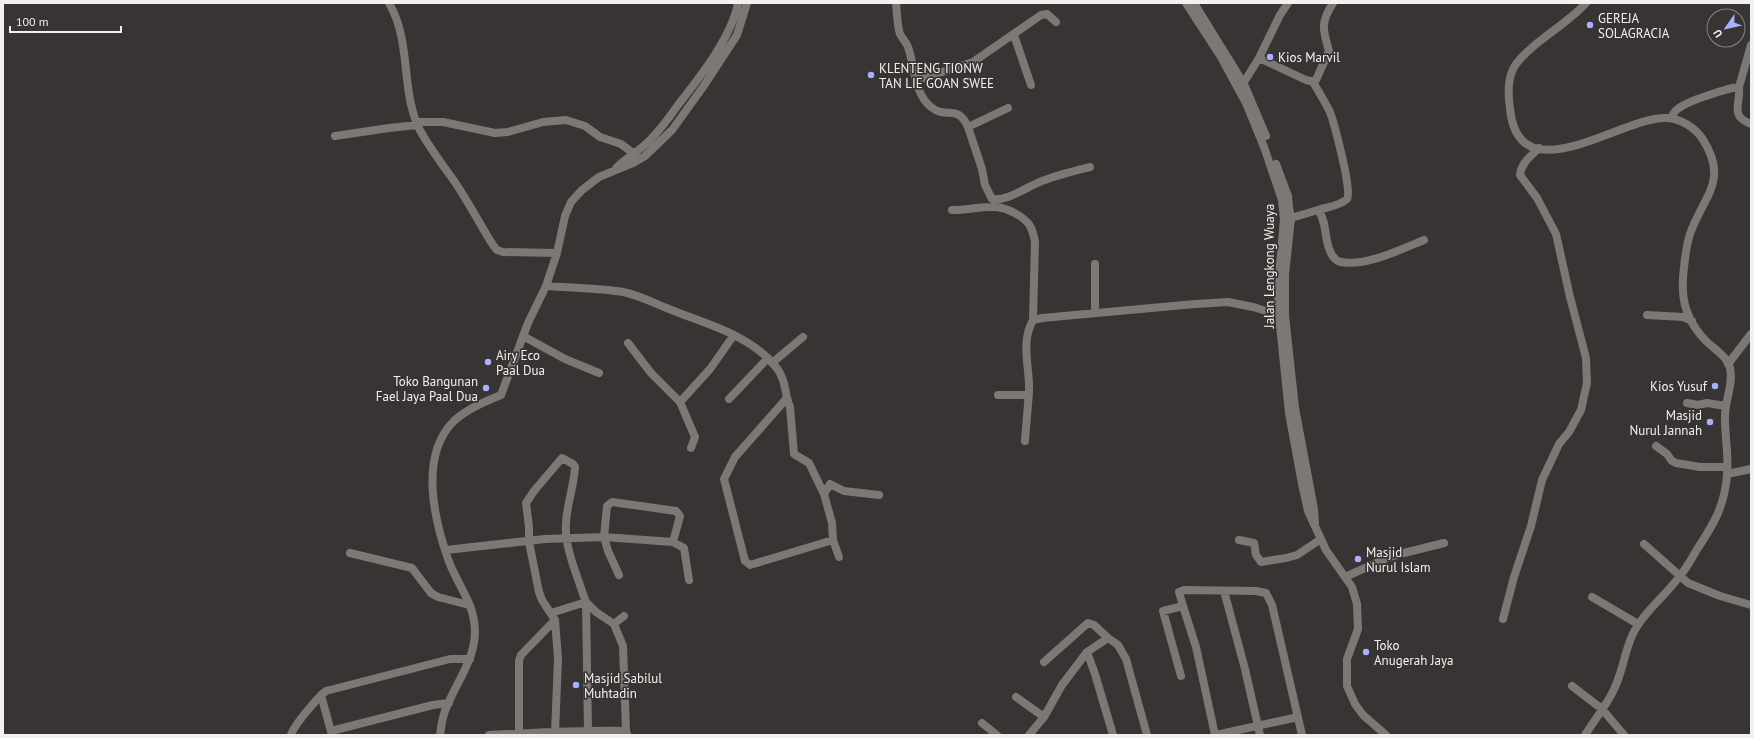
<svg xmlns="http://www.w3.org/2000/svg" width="1754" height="738" font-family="'PT Sans',sans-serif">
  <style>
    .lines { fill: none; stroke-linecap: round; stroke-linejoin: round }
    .minor { stroke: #7c7876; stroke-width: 8 }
    .poi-dot { fill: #a8b0fc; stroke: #383433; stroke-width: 1.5 }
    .labels { text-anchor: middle; stroke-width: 3.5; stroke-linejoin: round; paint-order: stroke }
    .poi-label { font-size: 13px; fill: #f3f1f0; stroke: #383433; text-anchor: start }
    .street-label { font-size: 13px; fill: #f3f1f0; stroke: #383433 }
  </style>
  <rect width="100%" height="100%" fill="#383433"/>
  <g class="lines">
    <path class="minor" d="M 389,3 C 411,41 401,84 417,124 C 423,139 442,164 452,178 C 467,199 479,223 493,245 L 497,250 L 503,252 L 557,253
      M 896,3 C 897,12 897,25 900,34 C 902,38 906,42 908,47 C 915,66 914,94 931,107 C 947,120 957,103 968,127 L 1008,108
      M 1186,3 L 1221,57 L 1246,103 L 1264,147 L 1282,200 L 1284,219 L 1278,288 L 1279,315 L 1289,413 L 1302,484 L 1308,511 L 1326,550 L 1352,587 L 1357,604 L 1358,629 L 1347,659 L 1347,686 L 1355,704 L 1363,715 L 1386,735
      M 1194,3 L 1244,84 L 1266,136
      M 1014,35 L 1031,85
      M 1259,58 L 1306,80 L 1315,82 L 1329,51 C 1323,30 1320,23 1333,3
      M 917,80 L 973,62 L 1041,15 L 1047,14 L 1056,22
      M 1313,82 C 1319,92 1325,102 1330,112 C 1334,123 1353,193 1347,199 C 1340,206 1327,207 1318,210
      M 1241,87 L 1259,58 L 1280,15 L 1288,3
      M 1739,87 L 1751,45
      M 1671,118 C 1673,114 1675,110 1679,108 C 1688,101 1728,88 1739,87 C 1741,104 1729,116 1751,124
      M 416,122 L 443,122 L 495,133 L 508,132 L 543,122 L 566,120 L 585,126 L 600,137 L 621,144 L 633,153
      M 968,127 L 982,169 L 985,185 L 992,199 C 1009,201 1026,187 1042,181 C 1057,175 1074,171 1090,167
      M 335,136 L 389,128 L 417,125
      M 1276,164 L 1288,196 L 1289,207 L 1291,218 L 1285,275 L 1285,316 L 1295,408 L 1314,509 L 1315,523
      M 616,168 C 626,158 639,151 649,141 C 660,130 669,118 678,105 C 699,78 732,37 738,3
      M 952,210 C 966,210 979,207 992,207 C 1003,206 1019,214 1026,221 C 1032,226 1033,234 1035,241 L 1033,320
      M 1291,218 L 1318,210 C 1327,221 1324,238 1330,251 C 1332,256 1336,261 1341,262 C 1365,267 1402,249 1424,240
      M 1095,264 L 1095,313
      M 546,286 C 572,288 598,288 623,292 C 639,295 653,303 669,309 C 705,324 749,334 775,366 C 783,375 785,387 787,398 L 735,457 L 724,479 L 745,561 L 750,565 L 833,540 L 839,557
      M 1647,315 L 1683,317 L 1692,321
      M 523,336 L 565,359 L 599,373
      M 628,343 L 651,373 L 680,402 L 695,437 L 691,448
      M 772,363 L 803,337
      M 1728,364 L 1751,334
      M 998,395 L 1029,395
      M 787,398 L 790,407 L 794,454 L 809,463 L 824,494 L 830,484 L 844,491 L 879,495
      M 729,399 L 768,358
      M 680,402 L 710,369 L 734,335
      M 1687,403 L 1698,405 L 1707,403 L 1726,406
      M 1025,441 C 1026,425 1028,408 1029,391 C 1030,367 1020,343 1033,320 L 1042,318 L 1195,304 L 1228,302 L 1253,307 L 1279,315
      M 1656,446 L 1667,454 L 1672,461 L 1676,463 L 1700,467 L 1727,467
      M 1727,474 L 1751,469
      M 824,494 L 832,523 L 833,540
      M 1239,540 L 1254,543 L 1256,555 L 1261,562 L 1286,558 L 1297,555 L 1321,539
      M 1644,544 L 1688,583 L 1720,596 L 1751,605
      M 446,550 L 545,539 L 604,537 L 673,542 L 684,548 L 689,580
      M 350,553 L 412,568 L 431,593 L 438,597 L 469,605
      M 619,575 L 608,551 L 604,537 L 607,506 L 612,502 L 676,511 L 680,516 L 673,542
      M 1345,577 L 1392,556 L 1444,543
      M 1224,591 L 1245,669 L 1260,735
      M 1592,597 L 1638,624
      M 1183,606 L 1179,592 L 1184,590 L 1256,591 L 1266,593 L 1272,605 L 1302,735
      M 551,613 L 586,602 L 588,730
      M 1503,619 L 1514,577 L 1531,526 L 1542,480 L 1559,444 L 1569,432 L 1581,410 L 1587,383 L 1586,358 L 1570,297 L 1556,234 L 1537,198 L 1520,175 C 1521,163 1531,156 1539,148
      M 614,624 L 624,616
      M 1087,652 L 1095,674 L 1113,735
      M 1044,662 L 1088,623 L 1094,625 L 1108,638
      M 1181,676 L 1163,611 L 1183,606 L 1196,647 L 1215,735
      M 1572,686 L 1602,709 L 1624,735
      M 321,695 L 332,735
      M 1016,697 L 1044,717
      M 982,723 L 997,735
      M 331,731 L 433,705 L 449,703
      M 555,733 L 558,659 L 555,620 L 542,600 L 539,592 L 529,542 L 529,527 L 526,503 L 534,491 L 562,458 L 573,464 L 575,467 C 574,486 567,504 566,522 C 564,546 576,572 583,594 L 586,602 L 596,612 L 614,624 L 623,646 L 626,731
      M 291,735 C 294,725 318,697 326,691 L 450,659 L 470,659
      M 440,735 C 441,727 442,719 445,711 C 456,681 480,655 474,621 C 471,599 455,580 448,559 C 434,519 419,455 454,421 C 467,409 484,402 501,395 L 528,323 L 546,286 L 557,253 L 565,216 L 571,202 L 582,190 L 599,177 L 633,163 L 645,156 L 672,130 L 703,87 L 737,35 L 747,3
      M 489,735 C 535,733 581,730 626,731 L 627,734
      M 519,735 L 519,661 L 521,655 L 555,620
      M 1029,735 L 1044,717 L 1062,685 L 1087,652 L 1108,638 L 1118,645 L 1126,659 L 1147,735
      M 1216,735 L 1298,717
      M 1585,735 C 1595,719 1608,704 1615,687 C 1624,668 1625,646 1636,628 C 1647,609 1666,595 1679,577 C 1686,569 1691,560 1696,551 C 1713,525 1724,508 1727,476 C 1729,457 1725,438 1725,419 C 1724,402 1734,384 1730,368 C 1727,356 1714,349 1706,341 C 1693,328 1683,309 1683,290 C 1682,277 1686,246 1690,234 C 1703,196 1730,181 1702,138 C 1694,127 1681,119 1667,118 C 1624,115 1519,197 1510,109 C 1508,94 1507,77 1516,64 C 1535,40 1565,26 1586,3"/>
  </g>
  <g class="poi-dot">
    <circle cx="1590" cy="25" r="4"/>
    <circle cx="1270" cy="57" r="4"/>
    <circle cx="871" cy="75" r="4"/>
    <circle cx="488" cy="362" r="4"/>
    <circle cx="1715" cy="386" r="4"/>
    <circle cx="486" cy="388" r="4"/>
    <circle cx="1710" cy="422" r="4"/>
    <circle cx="1358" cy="559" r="4"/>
    <circle cx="1366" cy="652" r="4"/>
    <circle cx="576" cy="685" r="4"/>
  </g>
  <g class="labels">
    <g class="poi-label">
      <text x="1598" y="23">GEREJA<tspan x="1598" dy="15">SOLAGRACIA</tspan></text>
      <text x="1278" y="62">Kios Marvil</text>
      <text x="879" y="73">KLENTENG TIONW<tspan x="879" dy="15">TAN LIE GOAN SWEE</tspan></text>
      <text x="496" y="360">Airy Eco<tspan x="496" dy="15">Paal Dua</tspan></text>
      <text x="478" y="386" text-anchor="end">Toko Bangunan<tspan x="478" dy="15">Fael Jaya Paal Dua</tspan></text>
      <text x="1707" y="391" text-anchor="end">Kios Yusuf</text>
      <text x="1702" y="420" text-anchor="end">Masjid<tspan x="1702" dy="15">Nurul Jannah</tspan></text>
      <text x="1366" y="557">Masjid<tspan x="1366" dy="15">Nurul Islam</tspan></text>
      <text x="1374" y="650">Toko<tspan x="1374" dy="15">Anugerah Jaya</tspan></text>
      <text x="584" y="683">Masjid Sabilul<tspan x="584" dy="15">Muhtadin</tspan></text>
    </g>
    <g class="street-label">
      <text transform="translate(1269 266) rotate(-90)" y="5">Jalan Lengkong Wuaya</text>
    </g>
  </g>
  <rect width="1754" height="738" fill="none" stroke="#f3f1f0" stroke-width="8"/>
  <g transform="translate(1726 28) rotate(236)"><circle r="19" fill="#383433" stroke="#83807f"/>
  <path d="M0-3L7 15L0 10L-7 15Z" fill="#a8b0fc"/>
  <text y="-6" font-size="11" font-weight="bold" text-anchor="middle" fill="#f3f1f0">U</text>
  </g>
  <path d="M10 26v6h111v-6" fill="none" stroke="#f3f1f0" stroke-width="2"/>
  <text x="16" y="26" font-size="12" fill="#f3f1f0" stroke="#383433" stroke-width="3" paint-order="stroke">100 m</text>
</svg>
